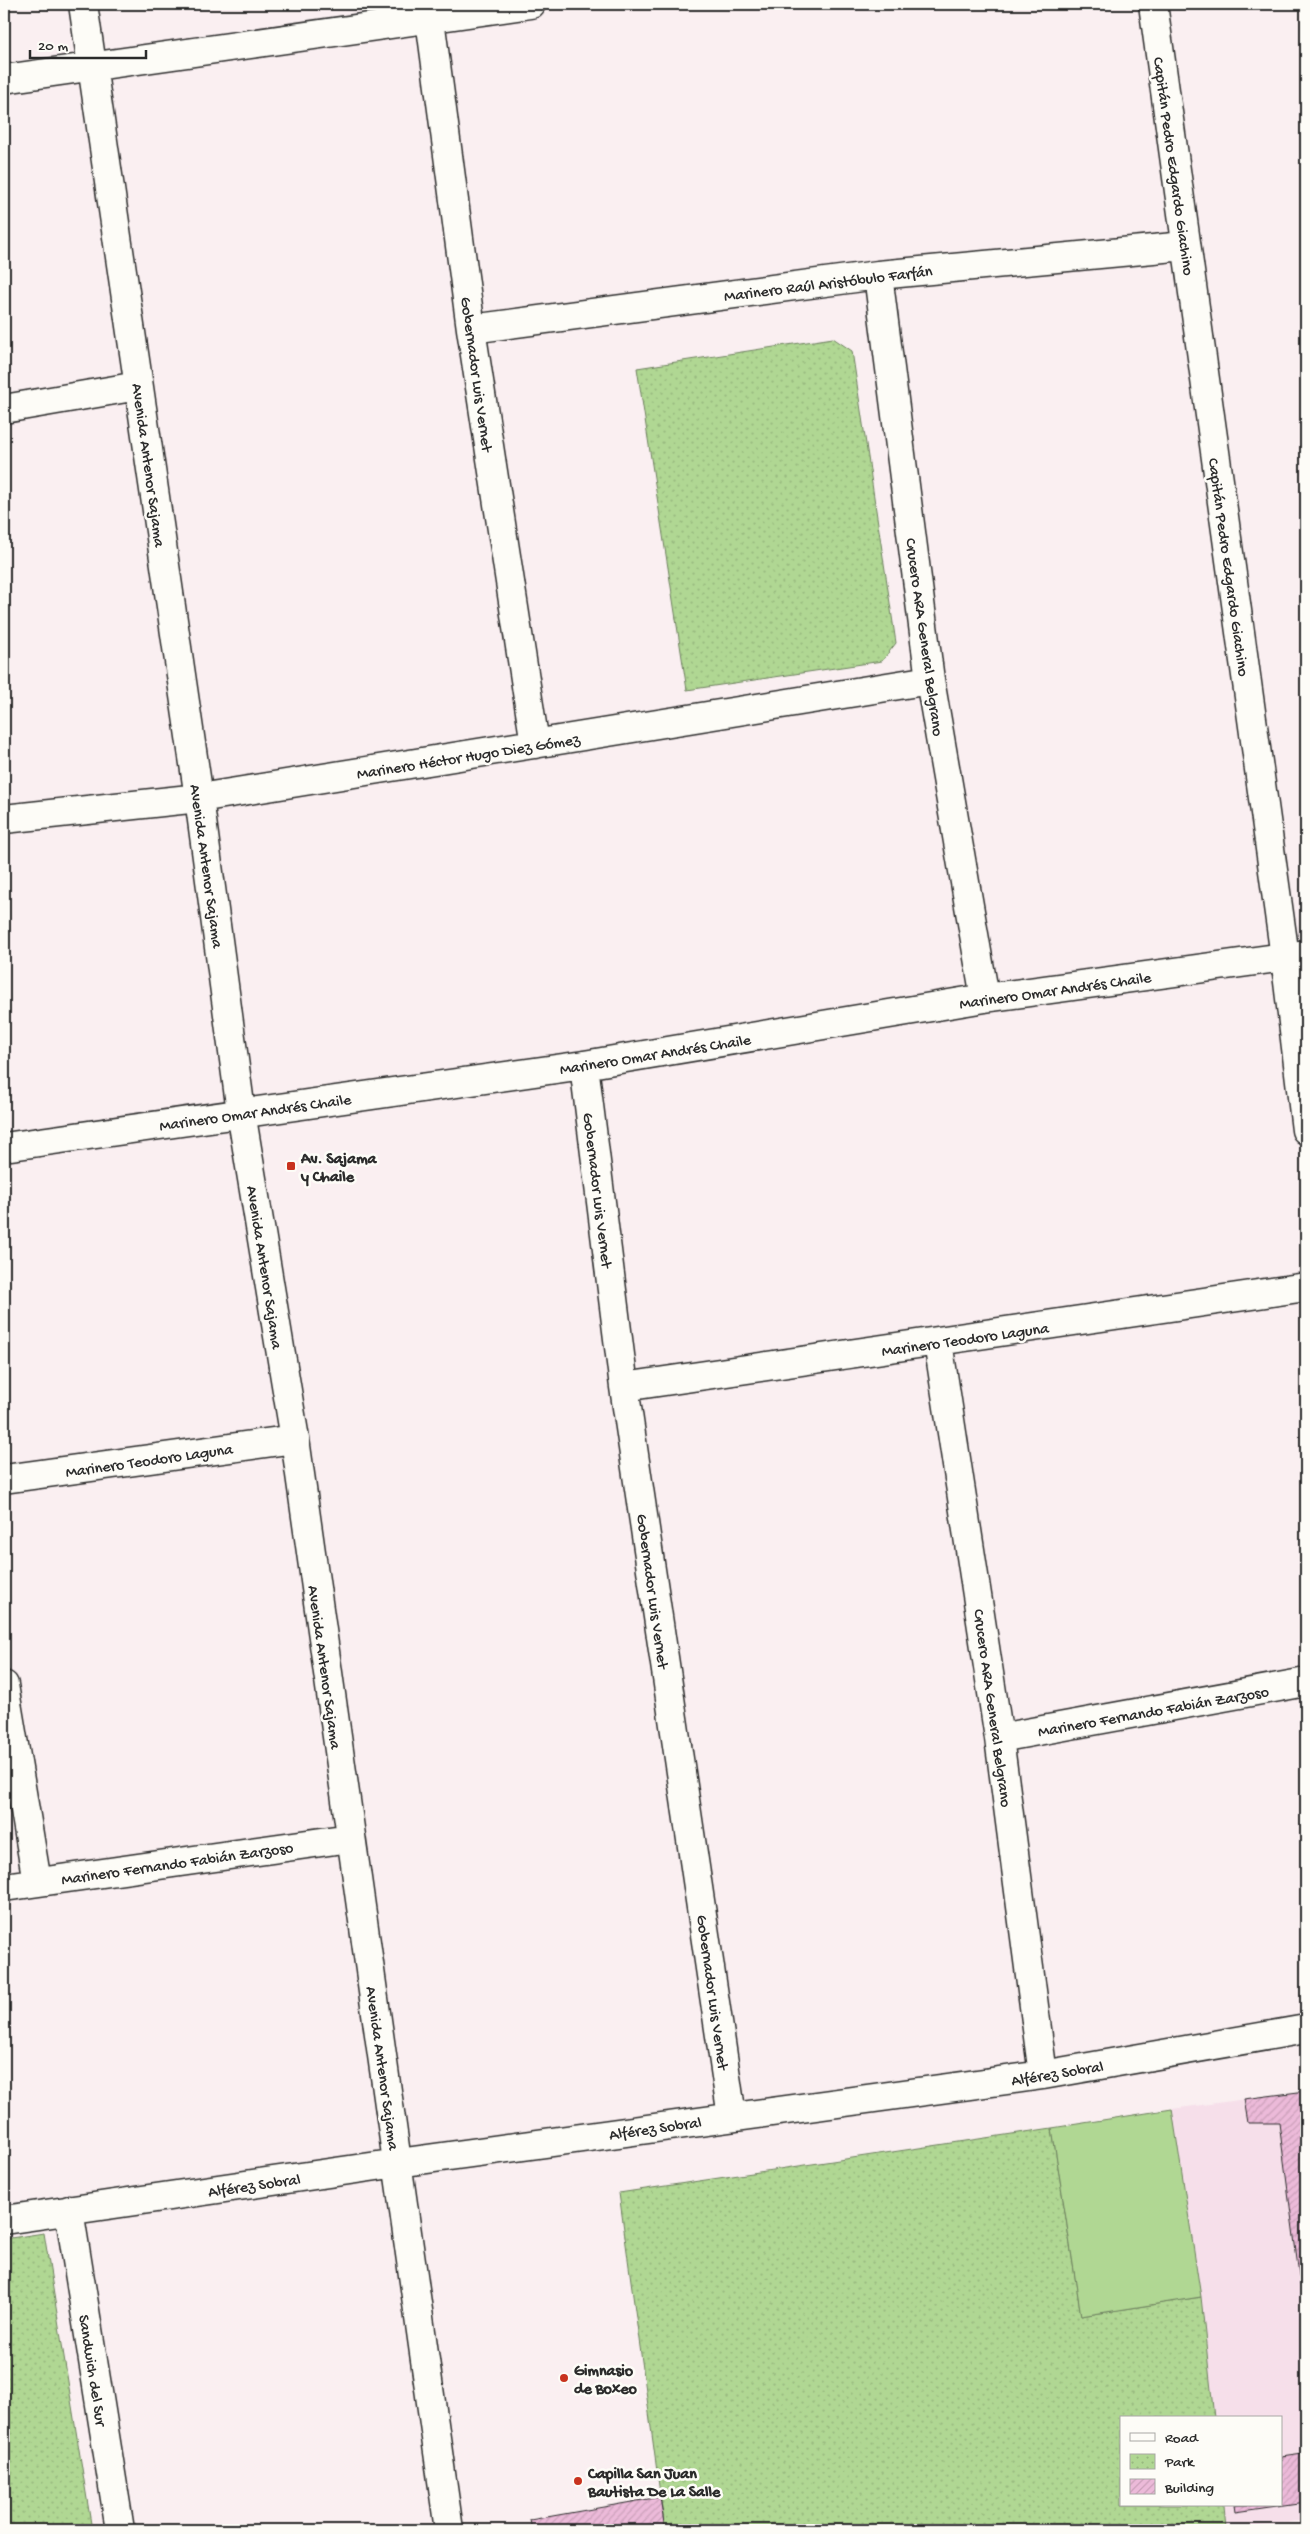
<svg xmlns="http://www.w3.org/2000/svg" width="1310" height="2534" font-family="'Gochi Hand',sans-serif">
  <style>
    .built { fill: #f6dfea }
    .park { fill: url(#park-dots); stroke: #6e815f }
    .pitch { fill: #b0d793; stroke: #6e815f }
    .building { fill: url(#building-hatch); stroke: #2b2b2b }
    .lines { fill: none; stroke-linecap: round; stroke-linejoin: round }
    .minor-casing { stroke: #2b2b2b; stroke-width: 31 }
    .minor { stroke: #fdfcf7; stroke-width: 28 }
    .poi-dot { fill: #c8321e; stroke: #fdfcf7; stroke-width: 2 }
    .labels { text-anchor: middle; stroke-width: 5; stroke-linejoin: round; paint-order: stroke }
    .street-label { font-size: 16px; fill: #2b2b2b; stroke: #fdfcf7 }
    .poi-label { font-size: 16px; font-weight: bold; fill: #2b2b2b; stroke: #fdfcf7; text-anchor: start }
  </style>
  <defs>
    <pattern id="park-dots" width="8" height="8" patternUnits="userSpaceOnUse" patternTransform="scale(1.25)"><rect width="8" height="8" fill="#b0d793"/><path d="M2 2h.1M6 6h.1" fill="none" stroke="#98b97f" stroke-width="1.8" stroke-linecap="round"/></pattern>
    <pattern id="building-hatch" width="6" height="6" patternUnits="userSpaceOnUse" patternTransform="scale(1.25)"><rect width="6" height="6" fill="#ecbad9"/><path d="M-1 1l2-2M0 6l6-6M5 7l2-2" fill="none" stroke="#cba0ba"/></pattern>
  </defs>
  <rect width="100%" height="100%" fill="#faeff1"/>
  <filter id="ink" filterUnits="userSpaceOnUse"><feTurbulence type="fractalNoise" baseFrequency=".02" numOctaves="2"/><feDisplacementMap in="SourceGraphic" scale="10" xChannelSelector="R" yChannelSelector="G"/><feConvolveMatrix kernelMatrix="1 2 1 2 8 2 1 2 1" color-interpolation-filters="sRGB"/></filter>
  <g filter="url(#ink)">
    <path class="built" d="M 1306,2091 L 1306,2520 L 1226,2530 L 1224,2505 L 1281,2505 L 1281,2418 L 1214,2418 L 1201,2297 L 1172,2109 Z"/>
    <path class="park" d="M 833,338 L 852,351 L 896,643 L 882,661 L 687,690 L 637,368 Z
      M 1052,2128 L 1081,2316 L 1201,2297 L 1214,2418 L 1121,2418 L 1121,2505 L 1224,2505 L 1226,2530 L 665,2530 L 619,2193 Z
      M 44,2233 L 92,2530 L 4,2530 L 4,2239 Z"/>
    <path class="pitch" d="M 1172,2109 L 1201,2297 L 1081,2316 L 1052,2128 Z"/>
    <path class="building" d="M 1306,2091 L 1306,2328 L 1279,2123 L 1248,2123 L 1244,2099 Z
      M 1303,2454 L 1306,2502 L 1236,2512 L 1235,2505 L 1281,2505 L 1281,2457 Z
      M 660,2497 L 665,2530 L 532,2530 L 530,2520 Z"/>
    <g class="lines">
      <defs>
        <path id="minor" d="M 83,4 L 199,798 L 241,1112 L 295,1439 L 449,2530
          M 428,4 L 471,329 L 535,744
          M 1153,4 L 1285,957 L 1306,1130
          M 4,79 L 531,4
          M 878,275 L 930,680 L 985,998
          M 471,329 L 878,275 L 1185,246
          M 4,409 L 138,386
          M 4,819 L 199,798 L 930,680
          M 584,1065 L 624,1387 L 732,2117
          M 4,1147 L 584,1065 L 985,998 L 1306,954
          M 938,1342 L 999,1738 L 1043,2075
          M 624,1387 L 1306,1287
          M 4,1479 L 295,1439
          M 4,1685 L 37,1882
          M 999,1738 L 1306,1682
          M 4,1887 L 350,1838
          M 69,2210 L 120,2530
          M 4,2220 L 398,2163 L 1043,2075 L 1306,2029"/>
      </defs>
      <use href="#minor" class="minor-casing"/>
      <use href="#minor" class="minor"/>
    </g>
  </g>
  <g class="poi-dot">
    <rect x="286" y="1161" width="10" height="10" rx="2.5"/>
    <circle cx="564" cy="2378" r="5"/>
    <circle cx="578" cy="2481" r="5"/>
  </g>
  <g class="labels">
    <g class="street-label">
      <text transform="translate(1175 166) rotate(82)" y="6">Capitán Pedro Edgardo Giachino</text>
      <text transform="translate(828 282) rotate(-7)" y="6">Marinero Raúl Aristóbulo Farfán</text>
      <text transform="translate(478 374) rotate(82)" y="6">Gobernador Luis Vernet</text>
      <text transform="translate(150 465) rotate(82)" y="6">Avenida Antenor Sajama</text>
      <text transform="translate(1230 567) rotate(82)" y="6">Capitán Pedro Edgardo Giachino</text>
      <text transform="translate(926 637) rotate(82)" y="6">Crucero ARA General Belgrano</text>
      <text transform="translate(468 755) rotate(-9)" y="6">Marinero Héctor Hugo Diez Gómez</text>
      <text transform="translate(208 866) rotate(82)" y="6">Avenida Antenor Sajama</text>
      <text transform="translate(1055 989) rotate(-8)" y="6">Marinero Omar Andrés Chaile</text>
      <text transform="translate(655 1053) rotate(-9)" y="6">Marinero Omar Andrés Chaile</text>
      <text transform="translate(255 1111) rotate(-8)" y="6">Marinero Omar Andrés Chaile</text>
      <text transform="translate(599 1190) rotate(83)" y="6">Gobernador Luis Vernet</text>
      <text transform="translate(266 1267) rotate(81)" y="6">Avenida Antenor Sajama</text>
      <text transform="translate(965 1338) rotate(-8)" y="6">Marinero Teodoro Laguna</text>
      <text transform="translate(149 1459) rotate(-8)" y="6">Marinero Teodoro Laguna</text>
      <text transform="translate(654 1591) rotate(82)" y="6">Gobernador Luis Vernet</text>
      <text transform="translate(326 1667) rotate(82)" y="6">Avenida Antenor Sajama</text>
      <text transform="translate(994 1708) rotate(82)" y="6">Crucero ARA General Belgrano</text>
      <text transform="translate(1153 1710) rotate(-10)" y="6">Marinero Fernando Fabián Zarzoso</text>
      <text transform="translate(177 1862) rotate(-8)" y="6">Marinero Fernando Fabián Zarzoso</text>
      <text transform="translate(714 1992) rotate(82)" y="6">Gobernador Luis Vernet</text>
      <text transform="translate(384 2068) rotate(82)" y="6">Avenida Antenor Sajama</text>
      <text transform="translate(1057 2072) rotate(-9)" y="6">Alférez Sobral</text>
      <text transform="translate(655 2127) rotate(-8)" y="6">Alférez Sobral</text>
      <text transform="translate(254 2184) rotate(-8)" y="6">Alférez Sobral</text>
      <text transform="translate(94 2370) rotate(81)" y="6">Sandwich del Sur</text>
    </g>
    <g class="poi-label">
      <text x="301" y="1163">Av. Sajama<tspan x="301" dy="18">y Chaile</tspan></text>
      <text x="574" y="2375">Gimnasio<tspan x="574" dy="18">de Boxeo</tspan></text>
      <text x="588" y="2478">Capilla San Juan<tspan x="588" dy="18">Bautista De La Salle</tspan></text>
    </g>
  </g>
  <rect width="1310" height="2534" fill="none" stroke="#fdfcf7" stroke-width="20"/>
  <rect x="10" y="10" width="1290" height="2514" fill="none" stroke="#2b2b2b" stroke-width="2" filter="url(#ink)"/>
  <rect x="1120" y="2416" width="162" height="90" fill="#fdfcf7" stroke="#a9a8a5"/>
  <rect x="1130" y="2433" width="25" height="8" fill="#fdfcf7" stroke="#a9a8a5"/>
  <text x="1165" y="2442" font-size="15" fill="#2b2b2b">Road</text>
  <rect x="1130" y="2454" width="25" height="15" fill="url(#park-dots)" stroke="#a9a8a5"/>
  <text x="1165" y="2466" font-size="15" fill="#2b2b2b">Park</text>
  <rect x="1130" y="2479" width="25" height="15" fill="url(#building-hatch)" stroke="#a9a8a5"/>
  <text x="1165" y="2492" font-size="15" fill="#2b2b2b">Building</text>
  <path d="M30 50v8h116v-8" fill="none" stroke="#2b2b2b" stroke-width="2.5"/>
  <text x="38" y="50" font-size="15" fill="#2b2b2b" stroke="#fdfcf7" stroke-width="4" paint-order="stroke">20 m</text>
</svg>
